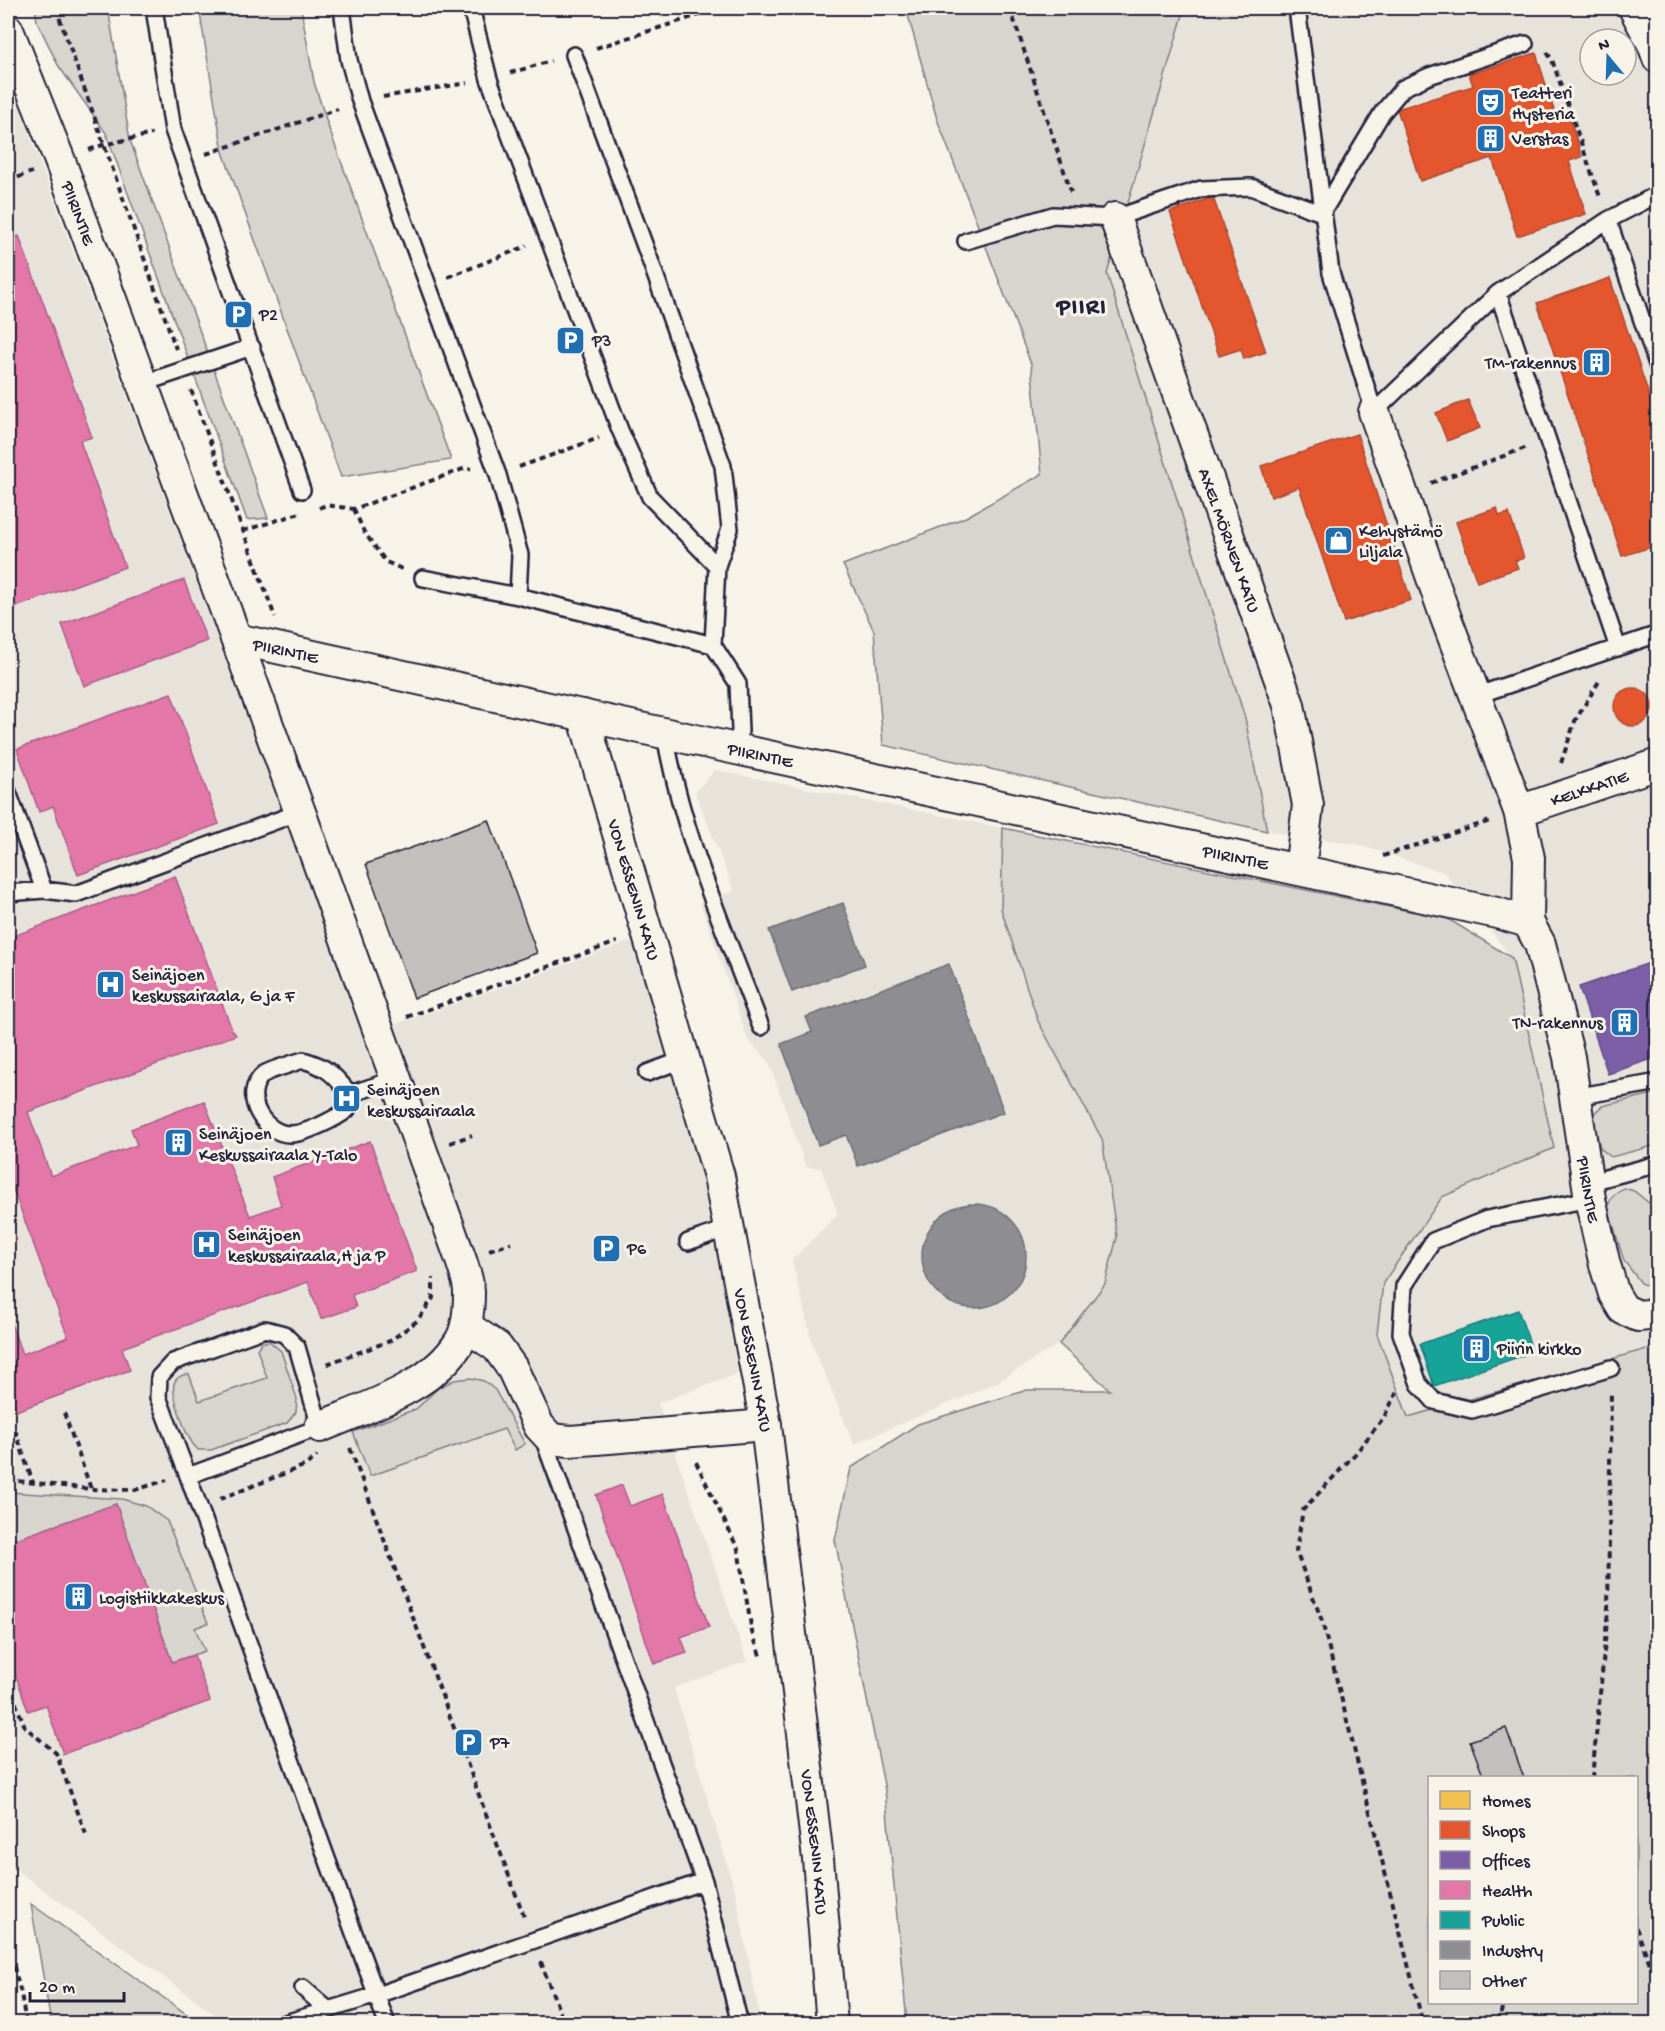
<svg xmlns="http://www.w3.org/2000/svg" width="1665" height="2031" font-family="'Gochi Hand',sans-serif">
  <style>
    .built { fill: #e7e3db; fill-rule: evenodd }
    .green { fill: #d8d5cf; stroke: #7d7c85; stroke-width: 1.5; fill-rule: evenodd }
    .homes { fill: #f2c14e; stroke: #b49148; stroke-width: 1.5 }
    .shops { fill: #e4572e; stroke: #aa4732; stroke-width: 1.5 }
    .offices { fill: #7b5ea7; stroke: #604c87; stroke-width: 1.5 }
    .health { fill: #e377a8; stroke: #a95e87; stroke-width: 1.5 }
    .public { fill: #17a398; stroke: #1a7c7c; stroke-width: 1.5 }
    .industry { fill: #8d8d92; stroke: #6d6d78; stroke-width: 1.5 }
    .building { fill: #c2bfbd; stroke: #22223b; stroke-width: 1.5 }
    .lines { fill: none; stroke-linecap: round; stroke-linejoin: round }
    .service-casing { stroke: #22223b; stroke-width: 20 }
    .minor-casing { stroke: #22223b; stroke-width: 34 }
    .path { stroke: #22223b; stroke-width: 4; stroke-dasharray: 6 4.5; stroke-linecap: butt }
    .service { stroke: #f7f3e8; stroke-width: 15 }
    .minor { stroke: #f7f3e8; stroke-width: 30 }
    .labels { text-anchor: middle; stroke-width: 6; stroke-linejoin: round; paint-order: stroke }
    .poi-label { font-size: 18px; fill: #22223b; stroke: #f7f3e8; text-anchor: start }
    .street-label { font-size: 18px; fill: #22223b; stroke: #f7f3e8 }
    .district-label { font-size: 24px; font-weight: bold; letter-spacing: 1.5px; fill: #22223b; stroke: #f7f3e8 }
  </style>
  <rect width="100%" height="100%" fill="#f7f3e8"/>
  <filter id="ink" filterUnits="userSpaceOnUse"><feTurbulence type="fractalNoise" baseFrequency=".0167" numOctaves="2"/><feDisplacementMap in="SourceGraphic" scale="12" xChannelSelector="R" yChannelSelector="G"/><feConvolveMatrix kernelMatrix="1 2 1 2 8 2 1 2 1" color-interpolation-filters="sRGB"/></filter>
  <g filter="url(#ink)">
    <path class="built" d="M 1185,8 L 1657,8 L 1657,1346 L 1408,1417 L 1377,1334 L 1383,1283 L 1442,1197 L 1554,1148 L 1512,958 L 1445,873 L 1356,844 L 1267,831 L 1245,718 L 1107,274 ZM 1590,39 L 1626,39 L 1626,75 L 1590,75 Z
      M 19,106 L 365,1035 L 640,938 L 701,1163 L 738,1374 L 658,1403 L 747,1661 L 674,1688 L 736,1894 L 761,2023 L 213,2023 L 223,2020 L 8,1864 L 8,110 Z
      M 715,770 L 1003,828 L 1001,909 L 1038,1021 L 1102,1139 L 1117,1237 L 1105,1284 L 1059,1344 L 994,1384 L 854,1444 L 813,1346 L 792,1260 L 838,1214 L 821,1168 L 806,1167 L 768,1060 L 748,1040 L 700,902 L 734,891 L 695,792 Z"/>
    <path class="green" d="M 35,8 L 108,8 L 130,140 L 268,518 L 247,520 L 106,133 L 58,65 L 37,21 Z
      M 199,8 L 301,8 L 314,82 L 328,126 L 451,460 L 341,477 L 223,152 Z
      M 906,8 L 1185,8 L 1107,274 L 1245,718 L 1267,831 L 883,745 L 874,631 L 843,565 L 966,517 L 1042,474 L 1031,364 L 937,119 Z
      M 1003,828 L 1448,919 L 1512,958 L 1554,1148 L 1442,1197 L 1383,1283 L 1377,1334 L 1408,1417 L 1657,1346 L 1657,2023 L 907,2023 L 885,1790 L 835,1540 L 851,1468 L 918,1424 L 1027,1390 L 1110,1390 L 1059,1344 L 1105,1284 L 1117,1237 L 1102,1139 L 1038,1021 L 1001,909 ZM 1430,1778 L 1636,1778 L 1636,2002 L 1430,2002 Z
      M 1657,1093 L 1657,1145 L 1611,1157 L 1600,1148 L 1592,1115 L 1602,1106 Z
      M 1624,1188 L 1634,1191 L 1649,1203 L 1657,1201 L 1657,1287 L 1642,1284 L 1624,1261 L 1608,1208 C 1610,1198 1614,1193 1624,1188 Z
      M 269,1341 L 281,1351 L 297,1399 L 296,1412 L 287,1423 L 211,1450 L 198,1450 C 187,1439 184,1426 179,1412 C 174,1396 166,1376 189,1374 L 199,1401 L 267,1378 L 257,1349 L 261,1343 Z
      M 470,1378 L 484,1381 L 495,1390 L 525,1444 L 515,1450 L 504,1429 L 370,1476 L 353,1432 L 416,1409 L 438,1388 L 454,1380 Z
      M 8,1492 L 122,1499 L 146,1506 L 167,1521 L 208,1623 L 195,1628 L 205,1651 L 172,1662 L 116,1504 L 8,1542 Z
      M 31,1904 L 195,2020 L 182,2024 L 51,2023 Z"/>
    <path class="homes" d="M 634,8 L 652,8 L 636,13 Z"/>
    <path class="shops" d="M 1536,53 L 1557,120 L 1569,116 L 1582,157 L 1569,161 L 1586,214 L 1517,236 L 1492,158 L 1420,181 L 1397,109 L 1473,86 L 1469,74 Z
      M 1213,197 L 1266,352 L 1244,359 L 1241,349 L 1219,356 L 1170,212 Z
      M 1610,278 L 1658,422 L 1658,545 L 1622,556 L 1537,303 Z
      M 1468,400 L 1480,428 L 1447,441 L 1436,413 Z
      M 1357,434 L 1411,600 L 1344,622 L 1299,487 L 1271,497 L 1261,466 Z
      M 1497,508 L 1499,516 L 1509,513 L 1524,558 L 1515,561 L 1518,568 L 1477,582 L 1456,522 Z
      M1614 707a19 19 0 1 1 38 0a19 19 0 1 1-38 0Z"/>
    <path class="offices" d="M 1658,960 L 1658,1057 L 1608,1074 L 1579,987 Z"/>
    <path class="health" d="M 19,236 L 92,437 L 80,441 L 125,567 L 8,610 L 8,240 Z
      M 184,580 L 207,641 L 84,686 L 62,624 Z
      M 171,693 L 219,824 L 78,875 L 53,806 L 39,812 L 17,749 Z
      M 175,876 L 232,1030 L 236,1035 L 28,1112 L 51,1176 L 137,1145 L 131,1129 L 204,1101 L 250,1216 L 281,1205 L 272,1177 L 370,1141 L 417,1271 L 352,1295 L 356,1307 L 321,1319 L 308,1282 L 122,1348 L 130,1370 L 16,1411 L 8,1387 L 8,1315 L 22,1354 L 68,1337 L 10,1181 L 8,1182 L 8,938 Z
      M 622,1485 L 630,1506 L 663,1494 L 709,1627 L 681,1637 L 687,1653 L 654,1664 L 596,1495 Z
      M 116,1504 L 172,1662 L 194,1655 L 210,1701 L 63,1754 L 46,1705 L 28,1711 L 8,1652 L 8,1542 Z"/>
    <path class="public" d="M 1518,1310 L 1533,1352 L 1434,1386 L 1420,1344 Z"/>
    <path class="industry" d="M 843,903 L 865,965 L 792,992 L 769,930 Z
      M 949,964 L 1004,1112 L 858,1166 L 846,1135 L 818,1145 L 781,1044 L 812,1032 L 806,1017 Z
      M922 1256a52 52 0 1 1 104 0a52 52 0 1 1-104 0Z"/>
    <path class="building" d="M 489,820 L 537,953 L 414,998 L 366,864 Z
      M 1506,1728 L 1524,1778 L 1484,1778 L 1470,1741 Z"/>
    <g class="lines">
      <defs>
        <path id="service" d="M 154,8 L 173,130 L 302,490
          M 342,8 L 349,60 L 360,101 L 498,475 L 520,555 L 518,596
          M 471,8 L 489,79 L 620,430 L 650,497 L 717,566 L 713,645 L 738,684 L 740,731 L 736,749
          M 1297,8 L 1331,273 L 1374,412 L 1498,293 L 1608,220 L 1658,194
          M 574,55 L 650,260 L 723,466 L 730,529 L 717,566
          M 1322,213 L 1382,113 L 1403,88 L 1429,76 L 1525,44
          M 1608,220 L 1658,367
          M 966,241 L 1053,215 L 1115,218 L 1201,189 L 1251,187 L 1322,213
          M 1498,293 L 1618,648
          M 141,384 L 252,347
          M 423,578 L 518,596 L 713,645
          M 1475,696 L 1658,634
          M 665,734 C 682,835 725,930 761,1027
          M 8,792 L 44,890 L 76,894 L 300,812
          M 8,893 L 44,890
          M 303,1060 C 328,1067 334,1075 350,1094 L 347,1110 C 335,1119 307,1133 292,1134 C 264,1136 239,1094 264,1074 C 269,1070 295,1063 303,1060 Z
          M 647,1073 L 685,1059
          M 350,1094 L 396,1079
          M 1575,1097 L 1658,1082
          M 1587,1183 L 1658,1164
          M 1590,1199 L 1487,1219 L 1433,1241 L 1404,1286 L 1401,1333 L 1419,1384 L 1434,1401 L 1472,1410 L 1611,1368
          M 688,1242 L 729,1228
          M 265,1329 L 284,1334 L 297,1347 L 320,1427 L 188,1476 L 158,1397 L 159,1377 L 173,1362 Z
          M 188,1476 L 387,2024
          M 704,1881 L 740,2024
          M 303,1988 L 327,2009
          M 282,2024 L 377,1995 L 704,1881 L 542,1435"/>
        <g id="minor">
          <path d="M 1634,8 L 1653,44 L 1658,58"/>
          <path id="s1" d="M 8,30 L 60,161 L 300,812 L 461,1260 C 464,1270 469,1282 469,1292 C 469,1307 468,1328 460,1341 C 433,1387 367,1407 320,1427"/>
          <path id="s2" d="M 1115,218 L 1289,705 L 1308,805 L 1300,870"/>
          <path d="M 1374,412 L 1446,618 L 1519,811 L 1529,858 L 1528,922"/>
          <path id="s3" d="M 236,639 L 736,749 L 1401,892 L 1497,913 L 1528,922 L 1540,944 L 1569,1057 L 1590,1199 L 1605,1265 L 1614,1294 L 1623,1309 L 1638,1316 L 1658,1314"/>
          <path id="s4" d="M 583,715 L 719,1176 L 766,1425 L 818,1859 L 832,2024"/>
          <path id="s5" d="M 1519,811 L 1658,764"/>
          <path d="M 466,1326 L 497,1347 L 512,1368 L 539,1426 L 551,1439 L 570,1441 L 609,1438 L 766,1425"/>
        </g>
      </defs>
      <use href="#service" class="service-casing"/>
      <use href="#minor" class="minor-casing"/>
      <path class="path" d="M 56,8 L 176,349
        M 1010,8 L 1071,192
        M 596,48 L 721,8
        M 1547,52 L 1552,60 L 1600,197
        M 510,73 L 551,61
        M 383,97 L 467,83
        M 89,150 L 103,145 L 152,134
        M 206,154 L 338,109
        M 8,181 L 32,172
        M 448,277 L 527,246
        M 191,390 L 275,617
        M 519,467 L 599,438
        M 1431,483 L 1525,448
        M 319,508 L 326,505 L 354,509 L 466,468 L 471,469
        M 354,509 L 364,532 L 386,562 L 402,569
        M 243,531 L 300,513
        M 1561,763 L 1575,721 L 1601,678
        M 1383,856 L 1490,821
        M 407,1017 L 617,942
        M 450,1143 L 472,1135
        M 489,1250 L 511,1243
        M 327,1364 L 390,1341 L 417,1321 L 433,1298 L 433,1278
        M 1397,1392 L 1384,1417 L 1356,1453 L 1303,1510 L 1296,1551 L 1322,1621 L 1423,2024
        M 64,1413 L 91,1489
        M 15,1430 L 33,1483
        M 350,1448 L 525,1919
        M 696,1462 L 738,1549 L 752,1632 L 761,1658
        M 8,1480 L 91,1489 L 135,1490 L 167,1480
        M 220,1499 L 306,1465 L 317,1456
        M 8,1683 L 25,1727 L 56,1753 L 87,1837
        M 1592,1778 L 1608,1610 L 1611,1391
        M 1636,1928 L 1658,1984
        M 8,1946 L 21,1993 L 26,2024
        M 541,1962 L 564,2024
        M 1499,2024 L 1503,2002"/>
      <use href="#service" class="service"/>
      <use href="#minor" class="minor"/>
    </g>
  </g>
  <defs>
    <symbol id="theatre-square" viewBox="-11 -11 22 22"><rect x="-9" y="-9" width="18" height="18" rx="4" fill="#1f6fb2" stroke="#f7f3e8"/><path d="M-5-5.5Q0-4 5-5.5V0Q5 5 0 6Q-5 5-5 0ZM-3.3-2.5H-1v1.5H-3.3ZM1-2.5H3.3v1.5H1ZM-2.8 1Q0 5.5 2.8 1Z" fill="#fff"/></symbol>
    <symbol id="building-square" viewBox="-11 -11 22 22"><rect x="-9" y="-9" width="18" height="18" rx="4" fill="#1f6fb2" stroke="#f7f3e8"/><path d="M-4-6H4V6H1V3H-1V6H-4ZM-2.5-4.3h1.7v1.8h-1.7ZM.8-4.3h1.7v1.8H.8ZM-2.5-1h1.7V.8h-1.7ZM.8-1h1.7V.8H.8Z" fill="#fff"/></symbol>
    <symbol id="parking-square" viewBox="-11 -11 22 22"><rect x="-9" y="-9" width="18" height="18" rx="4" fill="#1f6fb2" stroke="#f7f3e8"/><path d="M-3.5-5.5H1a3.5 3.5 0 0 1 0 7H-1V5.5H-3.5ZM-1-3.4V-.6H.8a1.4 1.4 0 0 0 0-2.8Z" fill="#fff"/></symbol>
    <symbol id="shop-square" viewBox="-11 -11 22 22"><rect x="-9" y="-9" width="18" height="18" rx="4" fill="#1f6fb2" stroke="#f7f3e8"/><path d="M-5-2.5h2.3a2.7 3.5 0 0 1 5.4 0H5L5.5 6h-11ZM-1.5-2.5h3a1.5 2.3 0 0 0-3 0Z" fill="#fff"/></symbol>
    <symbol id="hospital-square" viewBox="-11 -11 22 22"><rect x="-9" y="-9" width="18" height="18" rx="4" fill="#1f6fb2" stroke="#f7f3e8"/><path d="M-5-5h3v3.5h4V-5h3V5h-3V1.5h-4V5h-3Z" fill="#fff"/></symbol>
  </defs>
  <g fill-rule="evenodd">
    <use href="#theatre-square" x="1474" y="86" width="33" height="33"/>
    <use href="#building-square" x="1474" y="122" width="33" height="33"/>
    <use href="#parking-square" x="222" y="298" width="33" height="33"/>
    <use href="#parking-square" x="554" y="324" width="33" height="33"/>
    <use href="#building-square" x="1580" y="346" width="33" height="33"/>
    <use href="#shop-square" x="1322" y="524" width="33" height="33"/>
    <use href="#hospital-square" x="94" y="968" width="33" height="33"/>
    <use href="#building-square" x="1608" y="1006" width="33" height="33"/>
    <use href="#hospital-square" x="330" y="1082" width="33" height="33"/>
    <use href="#building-square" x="162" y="1126" width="33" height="33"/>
    <use href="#hospital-square" x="190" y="1228" width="33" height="33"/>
    <use href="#parking-square" x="590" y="1232" width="33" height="33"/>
    <use href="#building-square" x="1460" y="1332" width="33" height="33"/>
    <use href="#building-square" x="62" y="1580" width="33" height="33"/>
    <use href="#parking-square" x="452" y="1726" width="33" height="33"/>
  </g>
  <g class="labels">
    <g class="poi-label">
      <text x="1512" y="98">Teatteri<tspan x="1512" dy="21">Hysteria</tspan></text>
      <text x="1512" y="144">Verstas</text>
      <text x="259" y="320">P2</text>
      <text x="592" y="346">P3</text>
      <text x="1576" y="368" text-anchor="end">TM-rakennus</text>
      <text x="1359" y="536">Kehystämö<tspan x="1359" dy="21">Liljala</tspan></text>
      <text x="132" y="980">Seinäjoen<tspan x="132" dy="21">keskussairaala, G ja F</tspan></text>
      <text x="1603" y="1028" text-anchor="end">TN-rakennus</text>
      <text x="367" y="1095">Seinäjoen<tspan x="367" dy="21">keskussairaala</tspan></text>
      <text x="199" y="1139">Seinäjoen<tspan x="199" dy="21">Keskussairaala Y-Talo</tspan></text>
      <text x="228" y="1240">Seinäjoen<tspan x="228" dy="21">keskussairaala,H ja P</tspan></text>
      <text x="627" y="1254">P6</text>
      <text x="1497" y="1354">Piirin kirkko</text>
      <text x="99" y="1603">Logistiikkakeskus</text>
      <text x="490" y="1748">P7</text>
    </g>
    <g class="street-label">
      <text dy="6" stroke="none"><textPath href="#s1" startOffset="196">PIIRINTIE</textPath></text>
      <text dy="6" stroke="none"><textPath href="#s2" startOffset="342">AXEL MÖRNEN KATU</textPath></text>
      <text dy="6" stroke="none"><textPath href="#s3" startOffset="51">PIIRINTIE</textPath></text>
      <text dy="6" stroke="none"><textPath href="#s3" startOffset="537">PIIRINTIE</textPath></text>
      <text dy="6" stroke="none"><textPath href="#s5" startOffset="74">KELKKATIE</textPath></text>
      <text dy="6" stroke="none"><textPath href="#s3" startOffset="1023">PIIRINTIE</textPath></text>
      <text dy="6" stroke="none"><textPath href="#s4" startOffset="182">VON ESSENIN KATU</textPath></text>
      <text dy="6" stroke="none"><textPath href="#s3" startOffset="1598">PIIRINTIE</textPath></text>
      <text dy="6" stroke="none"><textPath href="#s4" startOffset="668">VON ESSENIN KATU</textPath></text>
      <text dy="6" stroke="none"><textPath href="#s4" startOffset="1154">VON ESSENIN KATU</textPath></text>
    </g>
    <g class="district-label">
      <text x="1082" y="313">PIIRI</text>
    </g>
  </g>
  <rect width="1665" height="2031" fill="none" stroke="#f7f3e8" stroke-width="30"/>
  <rect x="15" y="15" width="1635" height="2001" fill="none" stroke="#22223b" stroke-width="2" filter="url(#ink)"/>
  <rect x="1428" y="1776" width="210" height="228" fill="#f7f3e8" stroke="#a29fa3" stroke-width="1.5"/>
  <rect x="1440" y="1791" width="30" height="18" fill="#f2c14e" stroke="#a29fa3" stroke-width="1.5"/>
  <text x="1482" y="1806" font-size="18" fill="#22223b">Homes</text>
  <rect x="1440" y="1821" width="30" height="18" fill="#e4572e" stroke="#a29fa3" stroke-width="1.5"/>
  <text x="1482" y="1836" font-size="18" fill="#22223b">Shops</text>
  <rect x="1440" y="1851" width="30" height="18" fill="#7b5ea7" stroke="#a29fa3" stroke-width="1.5"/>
  <text x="1482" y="1866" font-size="18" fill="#22223b">Offices</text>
  <rect x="1440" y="1881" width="30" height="18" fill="#e377a8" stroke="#a29fa3" stroke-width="1.5"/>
  <text x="1482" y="1896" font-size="18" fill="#22223b">Health</text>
  <rect x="1440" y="1911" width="30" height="18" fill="#17a398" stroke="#a29fa3" stroke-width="1.5"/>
  <text x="1482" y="1926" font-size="18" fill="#22223b">Public</text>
  <rect x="1440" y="1941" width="30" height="18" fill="#8d8d92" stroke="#a29fa3" stroke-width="1.5"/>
  <text x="1482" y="1956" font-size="18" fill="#22223b">Industry</text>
  <rect x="1440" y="1971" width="30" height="18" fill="#c2bfbd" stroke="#a29fa3" stroke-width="1.5"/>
  <text x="1482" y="1986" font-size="18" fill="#22223b">Other</text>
  <g transform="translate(1608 57) rotate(341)"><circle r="28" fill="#f7f3e8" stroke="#a29fa3" stroke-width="1.5"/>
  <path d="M0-4.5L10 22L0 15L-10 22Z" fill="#1f6fb2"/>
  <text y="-9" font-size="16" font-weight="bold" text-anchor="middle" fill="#22223b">N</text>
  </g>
  <path d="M30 1992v9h94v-9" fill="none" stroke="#22223b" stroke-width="3"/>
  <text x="39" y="1992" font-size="18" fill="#22223b" stroke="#f7f3e8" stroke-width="4.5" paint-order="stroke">20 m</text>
</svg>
